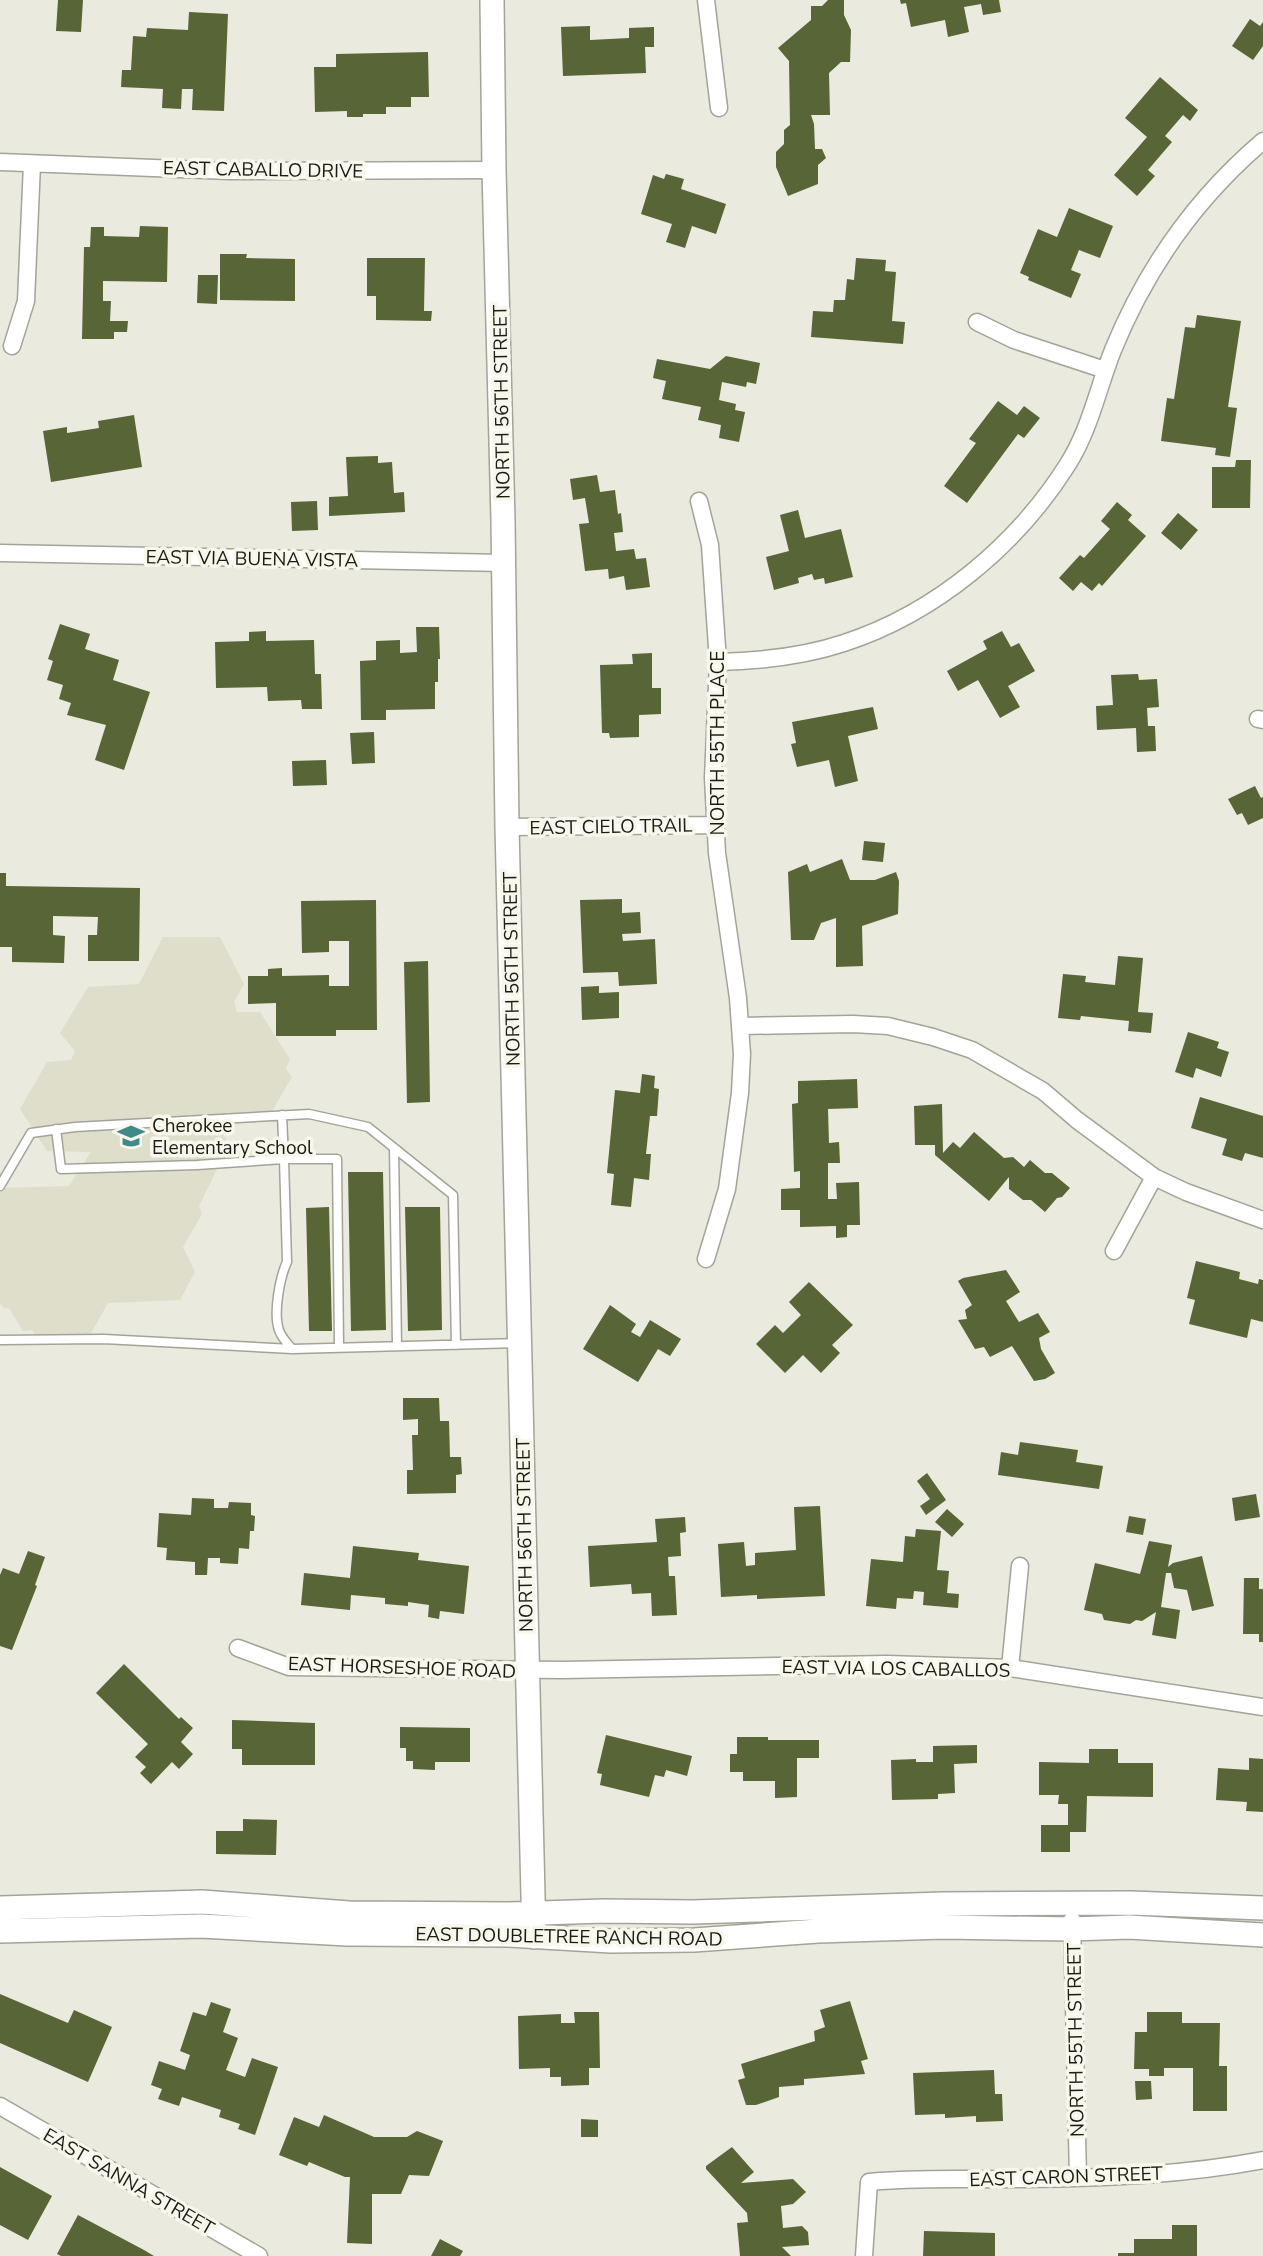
<svg xmlns="http://www.w3.org/2000/svg" width="1263" height="2256" font-family="'Nunito Sans',sans-serif">
  <style>
    .built { fill: #dfdecb }
    .building { fill: #576537 }
    .lines { fill: none; stroke-linecap: round; stroke-linejoin: round }
    .lane-casing { stroke: #a4a398; stroke-width: 11 }
    .street-casing { stroke: #a4a398; stroke-width: 19 }
    .secondary-casing { stroke: #a4a398; stroke-width: 26 }
    .lane { stroke: #fff; stroke-width: 8 }
    .street { stroke: #fff; stroke-width: 16 }
    .secondary { stroke: #fff; stroke-width: 23 }
    .labels { text-anchor: middle; stroke-width: 7; stroke-linejoin: round; paint-order: stroke }
    .street-label { font-size: 19px; fill: #1b1b17; stroke: #f8f7eb }
    .poi-label { font-size: 19px; fill: #1b1b17; stroke: #f8f7eb; text-anchor: start }
  </style>
  <rect width="100%" height="100%" fill="#eaeade"/>
  <path class="built" d="M 163,937 L 220,937 L 244,984 L 234,1002 L 237,1012 L 260,1012 L 290,1059 L 286,1069 L 292,1077 L 269,1116 L 228,1116 L 219,1127 L 229,1145 L 199,1206 L 202,1214 L 183,1247 L 195,1272 L 180,1300 L 108,1303 L 86,1342 L 41,1344 L 32,1330 L 23,1331 L 9,1308 L 4,1308 L 0,1303 L 0,1188 L 69,1186 L 91,1152 L 47,1151 L 20,1109 L 47,1062 L 71,1060 L 75,1051 L 60,1033 L 88,987 L 139,984 Z"/>
  <path class="building" d="M 58,0 L 83,0 L 81,32 L 56,31 Z
    M 828,0 L 844,0 L 844,15 L 851,30 L 850,62 L 841,62 L 829,73 L 830,115 L 811,115 L 814,124 L 815,149 L 822,149 L 826,158 L 818,165 L 818,184 L 788,196 L 776,167 L 776,152 L 784,144 L 784,130 L 790,125 L 789,61 L 778,48 L 811,20 L 811,6 L 822,6 Z
    M 900,0 L 999,0 L 1001,12 L 983,15 L 981,4 L 964,7 L 969,32 L 948,37 L 945,20 L 911,27 L 906,3 L 901,4 Z
    M 189,12 L 228,14 L 224,111 L 192,110 L 193,89 L 182,89 L 181,109 L 162,108 L 163,89 L 121,87 L 122,70 L 131,70 L 133,36 L 146,37 L 147,28 L 188,30 Z
    M 1250,19 L 1260,26 L 1263,22 L 1263,46 L 1253,60 L 1232,46 Z
    M 590,26 L 590,40 L 629,38 L 629,28 L 654,27 L 654,47 L 645,47 L 646,73 L 563,76 L 561,27 Z
    M 428,52 L 429,97 L 411,97 L 411,107 L 386,107 L 386,114 L 363,114 L 363,117 L 347,117 L 347,111 L 315,112 L 314,67 L 336,67 L 336,54 Z
    M 1160,77 L 1198,110 L 1190,121 L 1183,115 L 1165,136 L 1172,142 L 1148,170 L 1155,176 L 1137,196 L 1114,175 L 1147,137 L 1125,118 Z
    M 666,174 L 684,179 L 681,189 L 726,204 L 716,234 L 692,226 L 685,248 L 666,242 L 672,224 L 641,214 L 653,175 L 664,179 Z
    M 1069,208 L 1113,226 L 1100,258 L 1079,250 L 1071,270 L 1081,274 L 1071,298 L 1028,280 L 1029,277 L 1020,273 L 1038,229 L 1057,237 Z
    M 140,226 L 168,227 L 167,282 L 103,281 L 103,301 L 111,301 L 110,321 L 128,321 L 127,332 L 114,332 L 114,339 L 82,339 L 84,247 L 90,247 L 91,227 L 104,227 L 104,236 L 139,237 Z
    M 220,254 L 247,254 L 246,258 L 295,259 L 295,301 L 220,300 Z
    M 367,258 L 425,258 L 424,311 L 432,311 L 431,321 L 376,320 L 376,296 L 367,296 Z
    M 856,258 L 886,260 L 885,271 L 896,272 L 892,321 L 905,322 L 903,344 L 811,337 L 813,311 L 833,312 L 834,300 L 845,300 L 847,279 L 854,280 Z
    M 198,275 L 218,275 L 217,304 L 197,303 Z
    M 1197,315 L 1241,321 L 1228,407 L 1237,408 L 1230,457 L 1215,455 L 1216,448 L 1161,441 L 1167,398 L 1174,399 L 1185,327 L 1195,328 Z
    M 726,356 L 760,363 L 756,384 L 747,382 L 746,387 L 722,382 L 719,400 L 736,404 L 735,410 L 745,412 L 739,442 L 719,438 L 721,425 L 698,420 L 701,407 L 662,399 L 666,381 L 653,378 L 657,359 L 710,369 Z
    M 998,401 L 1017,415 L 1024,406 L 1040,418 L 1024,438 L 1018,434 L 967,503 L 944,486 L 976,443 L 969,439 Z
    M 134,415 L 142,467 L 51,482 L 43,431 L 67,427 L 67,433 L 99,428 L 98,421 Z
    M 378,456 L 378,463 L 392,462 L 394,493 L 404,492 L 405,512 L 329,516 L 329,497 L 348,496 L 346,457 Z
    M 1236,460 L 1251,460 L 1250,508 L 1212,508 L 1212,467 L 1235,467 Z
    M 597,475 L 600,492 L 615,490 L 618,514 L 621,513 L 623,532 L 614,533 L 616,551 L 634,549 L 636,559 L 646,558 L 650,587 L 626,590 L 624,576 L 609,579 L 608,569 L 585,571 L 579,524 L 589,523 L 585,498 L 573,500 L 570,479 Z
    M 317,501 L 318,530 L 292,531 L 291,502 Z
    M 1117,502 L 1132,515 L 1128,520 L 1146,536 L 1102,586 L 1099,583 L 1092,591 L 1081,582 L 1073,591 L 1059,578 L 1080,555 L 1084,558 L 1110,529 L 1101,521 Z
    M 798,510 L 805,538 L 841,529 L 853,577 L 825,584 L 824,578 L 814,580 L 812,574 L 798,578 L 799,583 L 774,590 L 766,557 L 789,551 L 780,515 Z
    M 1178,513 L 1198,530 L 1181,550 L 1161,533 Z
    M 60,624 L 90,634 L 85,649 L 119,660 L 113,680 L 150,692 L 124,770 L 95,760 L 106,725 L 67,715 L 71,703 L 59,699 L 63,685 L 47,680 L 53,661 L 48,659 Z
    M 416,627 L 439,627 L 440,659 L 438,659 L 438,682 L 435,682 L 435,709 L 386,710 L 386,720 L 361,720 L 360,661 L 376,660 L 376,641 L 400,640 L 400,653 L 417,652 Z
    M 266,631 L 266,641 L 314,640 L 315,674 L 321,674 L 322,709 L 302,709 L 301,700 L 268,701 L 267,687 L 216,688 L 215,642 L 249,641 L 249,632 Z
    M 1002,631 L 1011,647 L 1019,643 L 1035,671 L 1008,686 L 1020,707 L 1000,718 L 978,680 L 958,691 L 947,671 L 987,649 L 983,641 Z
    M 652,653 L 652,688 L 661,688 L 661,714 L 639,715 L 639,737 L 610,738 L 609,733 L 602,733 L 600,665 L 633,664 L 632,654 Z
    M 1138,674 L 1139,680 L 1157,679 L 1159,707 L 1147,708 L 1148,726 L 1155,726 L 1156,751 L 1137,752 L 1136,728 L 1097,730 L 1096,706 L 1113,705 L 1111,675 Z
    M 873,707 L 878,729 L 848,736 L 858,781 L 835,787 L 829,760 L 797,767 L 791,744 L 796,743 L 792,722 Z
    M 374,732 L 375,763 L 352,764 L 350,733 Z
    M 326,760 L 327,785 L 293,786 L 292,761 Z
    M 1255,786 L 1261,798 L 1263,797 L 1263,818 L 1248,825 L 1242,813 L 1237,815 L 1228,799 Z
    M 864,841 L 885,843 L 883,862 L 862,860 Z
    M 842,859 L 850,880 L 875,880 L 896,872 L 899,881 L 898,914 L 862,926 L 863,966 L 836,967 L 836,918 L 821,923 L 814,940 L 791,940 L 788,872 L 807,864 L 810,872 Z
    M 0,873 L 6,873 L 6,886 L 140,888 L 139,961 L 88,961 L 88,935 L 97,935 L 98,917 L 53,916 L 53,935 L 65,936 L 64,963 L 12,962 L 12,947 L 0,947 Z
    M 622,899 L 622,913 L 640,912 L 641,933 L 622,934 L 623,941 L 655,939 L 657,984 L 619,986 L 618,972 L 583,973 L 580,900 Z
    M 376,900 L 377,1030 L 336,1030 L 336,1036 L 276,1036 L 276,1003 L 248,1004 L 248,976 L 268,976 L 268,969 L 282,968 L 282,976 L 329,975 L 329,986 L 349,986 L 349,941 L 329,941 L 329,952 L 302,953 L 301,901 Z
    M 1118,956 L 1143,958 L 1138,1012 L 1153,1013 L 1151,1033 L 1128,1031 L 1129,1021 L 1081,1016 L 1080,1020 L 1058,1018 L 1063,974 L 1086,976 L 1085,982 L 1115,985 Z
    M 428,961 L 430,1102 L 407,1103 L 404,962 Z
    M 599,986 L 599,993 L 619,992 L 619,1018 L 582,1020 L 581,987 Z
    M 1188,1032 L 1219,1042 L 1217,1048 L 1229,1052 L 1221,1077 L 1196,1068 L 1193,1078 L 1175,1072 Z
    M 642,1074 L 655,1076 L 654,1088 L 659,1089 L 657,1116 L 650,1116 L 646,1154 L 651,1154 L 649,1180 L 634,1178 L 631,1207 L 611,1205 L 614,1174 L 607,1173 L 615,1090 L 640,1093 Z
    M 857,1079 L 858,1108 L 828,1109 L 829,1143 L 839,1142 L 840,1163 L 828,1163 L 828,1199 L 837,1199 L 836,1183 L 859,1182 L 860,1225 L 847,1225 L 847,1237 L 836,1238 L 836,1226 L 800,1227 L 800,1210 L 781,1210 L 781,1189 L 800,1188 L 800,1171 L 794,1172 L 792,1104 L 798,1103 L 798,1081 Z
    M 1200,1097 L 1263,1116 L 1263,1158 L 1245,1153 L 1242,1161 L 1222,1155 L 1227,1139 L 1191,1128 Z
    M 942,1104 L 943,1153 L 953,1142 L 960,1148 L 974,1132 L 1004,1158 L 1013,1157 L 1024,1167 L 1030,1160 L 1045,1173 L 1052,1173 L 1070,1188 L 1062,1197 L 1057,1198 L 1045,1212 L 1031,1200 L 1023,1200 L 1009,1189 L 1009,1177 L 989,1201 L 935,1155 L 935,1145 L 915,1145 L 914,1106 Z
    M 348,1172 L 383,1172 L 386,1330 L 351,1331 Z
    M 329,1207 L 332,1331 L 309,1331 L 306,1208 Z
    M 405,1207 L 440,1207 L 442,1330 L 408,1331 Z
    M 1196,1261 L 1240,1272 L 1239,1279 L 1258,1284 L 1259,1279 L 1263,1280 L 1263,1322 L 1251,1319 L 1247,1338 L 1189,1324 L 1195,1300 L 1187,1298 Z
    M 1006,1270 L 1020,1292 L 1006,1301 L 1019,1322 L 1038,1313 L 1050,1332 L 1039,1338 L 1041,1349 L 1055,1373 L 1045,1379 L 1034,1381 L 1012,1346 L 990,1357 L 984,1347 L 975,1349 L 958,1320 L 967,1319 L 965,1310 L 972,1305 L 958,1281 L 963,1278 Z
    M 809,1282 L 853,1325 L 832,1345 L 840,1353 L 821,1373 L 803,1355 L 785,1373 L 756,1344 L 775,1325 L 783,1333 L 801,1315 L 789,1302 Z
    M 610,1305 L 636,1324 L 631,1332 L 640,1337 L 650,1320 L 681,1339 L 670,1356 L 658,1349 L 638,1382 L 583,1349 Z
    M 403,1398 L 439,1398 L 440,1421 L 449,1421 L 450,1457 L 461,1457 L 462,1474 L 456,1475 L 456,1493 L 407,1494 L 407,1470 L 413,1470 L 412,1435 L 418,1435 L 418,1419 L 403,1420 Z
    M 1020,1442 L 1078,1450 L 1076,1462 L 1103,1466 L 1099,1489 L 998,1475 L 1001,1452 L 1018,1455 Z
    M 927,1473 L 946,1500 L 926,1515 L 920,1506 L 930,1499 L 917,1481 Z
    M 1256,1494 L 1260,1517 L 1235,1521 L 1232,1498 Z
    M 192,1498 L 214,1499 L 214,1508 L 228,1508 L 229,1502 L 251,1503 L 251,1515 L 255,1516 L 254,1531 L 250,1531 L 249,1549 L 239,1548 L 238,1564 L 220,1563 L 220,1558 L 208,1558 L 207,1575 L 195,1575 L 195,1562 L 166,1560 L 167,1548 L 157,1547 L 159,1513 L 191,1515 Z
    M 820,1506 L 825,1596 L 757,1599 L 757,1595 L 721,1597 L 718,1544 L 744,1542 L 746,1566 L 755,1565 L 755,1553 L 796,1550 L 794,1507 Z
    M 947,1509 L 964,1524 L 952,1537 L 935,1522 Z
    M 1129,1516 L 1146,1519 L 1143,1535 L 1126,1532 Z
    M 685,1517 L 686,1532 L 680,1533 L 681,1556 L 668,1557 L 669,1576 L 675,1576 L 677,1615 L 652,1616 L 651,1593 L 632,1594 L 631,1584 L 590,1587 L 588,1546 L 657,1542 L 655,1519 Z
    M 916,1529 L 941,1531 L 937,1570 L 949,1571 L 947,1593 L 959,1594 L 958,1608 L 923,1605 L 924,1592 L 914,1591 L 913,1599 L 897,1598 L 896,1609 L 866,1606 L 871,1559 L 903,1562 L 905,1536 L 915,1537 Z
    M 1149,1541 L 1172,1545 L 1168,1567 L 1173,1563 L 1202,1556 L 1214,1606 L 1192,1611 L 1187,1590 L 1174,1588 L 1171,1573 L 1166,1573 L 1161,1607 L 1180,1610 L 1176,1639 L 1152,1635 L 1156,1612 L 1142,1621 L 1136,1620 L 1130,1624 L 1104,1620 L 1102,1614 L 1084,1610 L 1095,1563 L 1140,1574 Z
    M 353,1546 L 419,1553 L 418,1560 L 469,1566 L 464,1614 L 440,1611 L 439,1619 L 428,1617 L 429,1605 L 408,1602 L 408,1606 L 385,1604 L 385,1598 L 351,1595 L 350,1610 L 301,1605 L 304,1573 L 350,1578 Z
    M 28,1551 L 45,1557 L 35,1585 L 37,1586 L 12,1650 L 0,1646 L 0,1575 L 3,1568 L 19,1574 Z
    M 1244,1578 L 1259,1578 L 1259,1589 L 1263,1589 L 1263,1642 L 1259,1642 L 1259,1634 L 1243,1634 Z
    M 124,1664 L 179,1719 L 181,1717 L 193,1728 L 181,1742 L 193,1754 L 179,1769 L 172,1762 L 151,1784 L 140,1773 L 146,1767 L 135,1757 L 148,1744 L 96,1693 Z
    M 232,1720 L 315,1723 L 315,1765 L 242,1765 L 242,1749 L 232,1749 Z
    M 400,1727 L 470,1728 L 470,1762 L 435,1762 L 435,1770 L 413,1769 L 413,1761 L 406,1761 L 406,1748 L 400,1748 Z
    M 606,1735 L 692,1756 L 687,1776 L 666,1770 L 664,1777 L 655,1775 L 649,1797 L 600,1785 L 602,1774 L 597,1773 Z
    M 737,1737 L 768,1737 L 768,1740 L 819,1740 L 819,1758 L 797,1758 L 797,1797 L 775,1798 L 775,1781 L 743,1781 L 743,1772 L 730,1772 L 730,1754 L 737,1754 Z
    M 977,1745 L 977,1763 L 954,1764 L 955,1793 L 938,1794 L 938,1799 L 892,1800 L 891,1760 L 916,1759 L 916,1762 L 933,1762 L 933,1746 Z
    M 1089,1749 L 1118,1749 L 1118,1763 L 1153,1763 L 1153,1797 L 1087,1796 L 1086,1832 L 1070,1832 L 1070,1852 L 1041,1852 L 1041,1825 L 1068,1825 L 1068,1804 L 1058,1804 L 1059,1795 L 1039,1795 L 1039,1762 L 1089,1763 Z
    M 1249,1758 L 1263,1759 L 1263,1812 L 1246,1811 L 1247,1802 L 1216,1800 L 1218,1768 L 1249,1770 Z
    M 243,1819 L 277,1820 L 276,1855 L 216,1854 L 216,1831 L 243,1831 Z
    M 0,1994 L 68,2023 L 74,2010 L 112,2027 L 88,2082 L 0,2043 Z
    M 850,2001 L 868,2059 L 861,2061 L 865,2074 L 804,2079 L 804,2085 L 779,2087 L 779,2097 L 756,2105 L 746,2105 L 738,2080 L 745,2078 L 741,2064 L 815,2041 L 814,2031 L 825,2027 L 820,2010 Z
    M 211,2002 L 231,2009 L 223,2032 L 238,2038 L 226,2070 L 245,2077 L 252,2058 L 278,2067 L 255,2135 L 238,2129 L 240,2124 L 219,2117 L 221,2110 L 182,2097 L 179,2106 L 158,2099 L 162,2089 L 151,2085 L 159,2061 L 185,2070 L 190,2055 L 180,2051 L 193,2012 L 206,2016 Z
    M 574,2012 L 599,2012 L 600,2068 L 589,2068 L 589,2085 L 561,2086 L 561,2077 L 550,2077 L 550,2068 L 519,2069 L 518,2016 L 561,2014 L 561,2023 L 575,2023 Z
    M 1147,2012 L 1182,2012 L 1182,2023 L 1220,2023 L 1219,2066 L 1227,2066 L 1227,2111 L 1193,2111 L 1193,2068 L 1164,2068 L 1164,2076 L 1149,2076 L 1149,2069 L 1134,2069 L 1135,2032 L 1147,2032 Z
    M 994,2070 L 995,2094 L 1002,2094 L 1003,2121 L 976,2122 L 976,2116 L 945,2118 L 945,2114 L 915,2115 L 913,2073 Z
    M 1135,2081 L 1151,2081 L 1152,2099 L 1136,2100 Z
    M 324,2115 L 374,2137 L 407,2137 L 417,2131 L 443,2141 L 429,2176 L 409,2175 L 401,2194 L 372,2194 L 372,2244 L 347,2243 L 350,2177 L 345,2177 L 309,2162 L 307,2166 L 279,2155 L 294,2117 L 319,2127 Z
    M 581,2119 L 598,2120 L 598,2137 L 581,2137 Z
    M 732,2147 L 754,2172 L 741,2183 L 793,2179 L 806,2192 L 793,2204 L 781,2206 L 783,2228 L 802,2226 L 808,2232 L 809,2245 L 782,2247 L 791,2256 L 740,2256 L 737,2223 L 748,2222 L 747,2213 L 706,2169 L 706,2166 Z
    M 0,2167 L 52,2196 L 28,2240 L 0,2225 Z
    M 78,2215 L 144,2250 L 154,2256 L 61,2256 L 57,2254 Z
    M 1172,2225 L 1197,2225 L 1197,2256 L 1118,2256 L 1118,2253 L 1134,2253 L 1134,2239 L 1172,2239 Z
    M 924,2231 L 995,2233 L 995,2256 L 923,2256 Z
    M 440,2239 L 463,2251 L 460,2256 L 431,2256 Z"/>
  <g class="lines">
    <defs>
      <path id="lane" d="M 282,1115 L 284,1159 L 337,1159 L 339,1347
        M 56,1129 L 61,1169 L 197,1165 L 284,1159 L 287,1262 C 280,1277 273,1313 279,1330 C 281,1337 287,1343 292,1349
        M 394,1148 L 397,1346
        M 0,1186 L 31,1133 L 75,1127 L 309,1114 L 368,1127 L 453,1195 L 456,1345
        M 0,1340 L 104,1339 L 292,1349 L 518,1343"/>
      <path id="street" d="M 706,0 L 719,108
        M 0,162 L 230,171 L 494,170
        M 977,322 L 1014,340 L 1105,370
        M 12,346 L 26,301 L 32,164
        M 699,501 L 710,545 L 718,662 L 713,778 L 717,853 L 738,998 L 742,1054 L 740,1093 L 727,1189 L 706,1259
        M 0,553 L 504,563
        M 718,662 C 760,661 805,656 844,643 C 936,613 1017,545 1068,464 C 1090,429 1098,388 1113,350 C 1146,269 1196,198 1263,141
        M 1258,719 L 1263,720
        M 507,827 L 716,825
        M 741,1026 L 853,1024 L 888,1026 L 933,1037 L 972,1050 L 1043,1091 L 1077,1120 L 1154,1177 L 1186,1192 L 1263,1220
        M 1114,1251 L 1154,1177
        M 238,1648 L 289,1667 L 563,1670 L 887,1664 L 1010,1668 L 1263,1707
        M 1010,1668 L 1020,1566
        M 1072,1920 L 1078,2177
        M 0,2106 L 259,2256
        M 864,2256 L 869,2182 C 921,2177 972,2180 1024,2179 C 1104,2178 1184,2175 1263,2160"/>
      <path id="secondary" d="M 492,0 L 494,170 L 503,520 L 507,827 L 534,1937
        M 0,1908 L 202,1902 L 349,1913 L 508,1914 L 604,1911 L 693,1912 L 943,1904 L 1131,1903 L 1263,1908
        M 0,1931 L 201,1926 L 347,1934 L 508,1935 L 611,1941 L 694,1940 L 818,1931 L 944,1927 L 1072,1929 L 1129,1927 L 1263,1935"/>
    </defs>
    <use href="#lane" class="lane-casing"/>
    <use href="#street" class="street-casing"/>
    <use href="#secondary" class="secondary-casing"/>
    <use href="#lane" class="lane"/>
    <use href="#street" class="street"/>
    <use href="#secondary" class="secondary"/>
  </g>
  <defs>
    <symbol id="school-bare" viewBox="-9 -9 18 18"><path d="M0-5L7-2L0 1L-7-2ZM-4 1L0 2.5L4 1V4Q0 6-4 4Z" fill="#428a89" stroke="#f8f7eb" stroke-width="2.5" paint-order="stroke"/></symbol>
  </defs>
  <g fill-rule="evenodd">
    <use href="#school-bare" x="112" y="1117" width="38" height="38"/>
  </g>
  <g class="labels">
    <g class="street-label">
      <text transform="translate(263 169) rotate(1)" y="7">EAST CABALLO DRIVE</text>
      <text transform="translate(501 402) rotate(-91)" y="7">NORTH 56TH STREET</text>
      <text transform="translate(252 558) rotate(1)" y="7">EAST VIA BUENA VISTA</text>
      <text transform="translate(717 743) rotate(-90)" y="7">NORTH 55TH PLACE</text>
      <text transform="translate(611 826) rotate(-1)" y="7">EAST CIELO TRAIL</text>
      <text transform="translate(511 969) rotate(-91)" y="7">NORTH 56TH STREET</text>
      <text transform="translate(524 1535) rotate(-91)" y="7">NORTH 56TH STREET</text>
      <text transform="translate(402 1667) rotate(2)" y="7">EAST HORSESHOE ROAD</text>
      <text transform="translate(896 1668) rotate(1)" y="7">EAST VIA LOS CABALLOS</text>
      <text transform="translate(569 1936) rotate(1)" y="7">EAST DOUBLETREE RANCH ROAD</text>
      <text transform="translate(1075 2040) rotate(-91)" y="7">NORTH 55TH STREET</text>
      <text transform="translate(1066 2176) rotate(-2)" y="7">EAST CARON STREET</text>
      <text transform="translate(129 2181) rotate(30)" y="7">EAST SANNA STREET</text>
    </g>
    <g class="poi-label">
      <text x="152" y="1132">Cherokee<tspan x="152" dy="22">Elementary School</tspan></text>
    </g>
  </g>
</svg>
